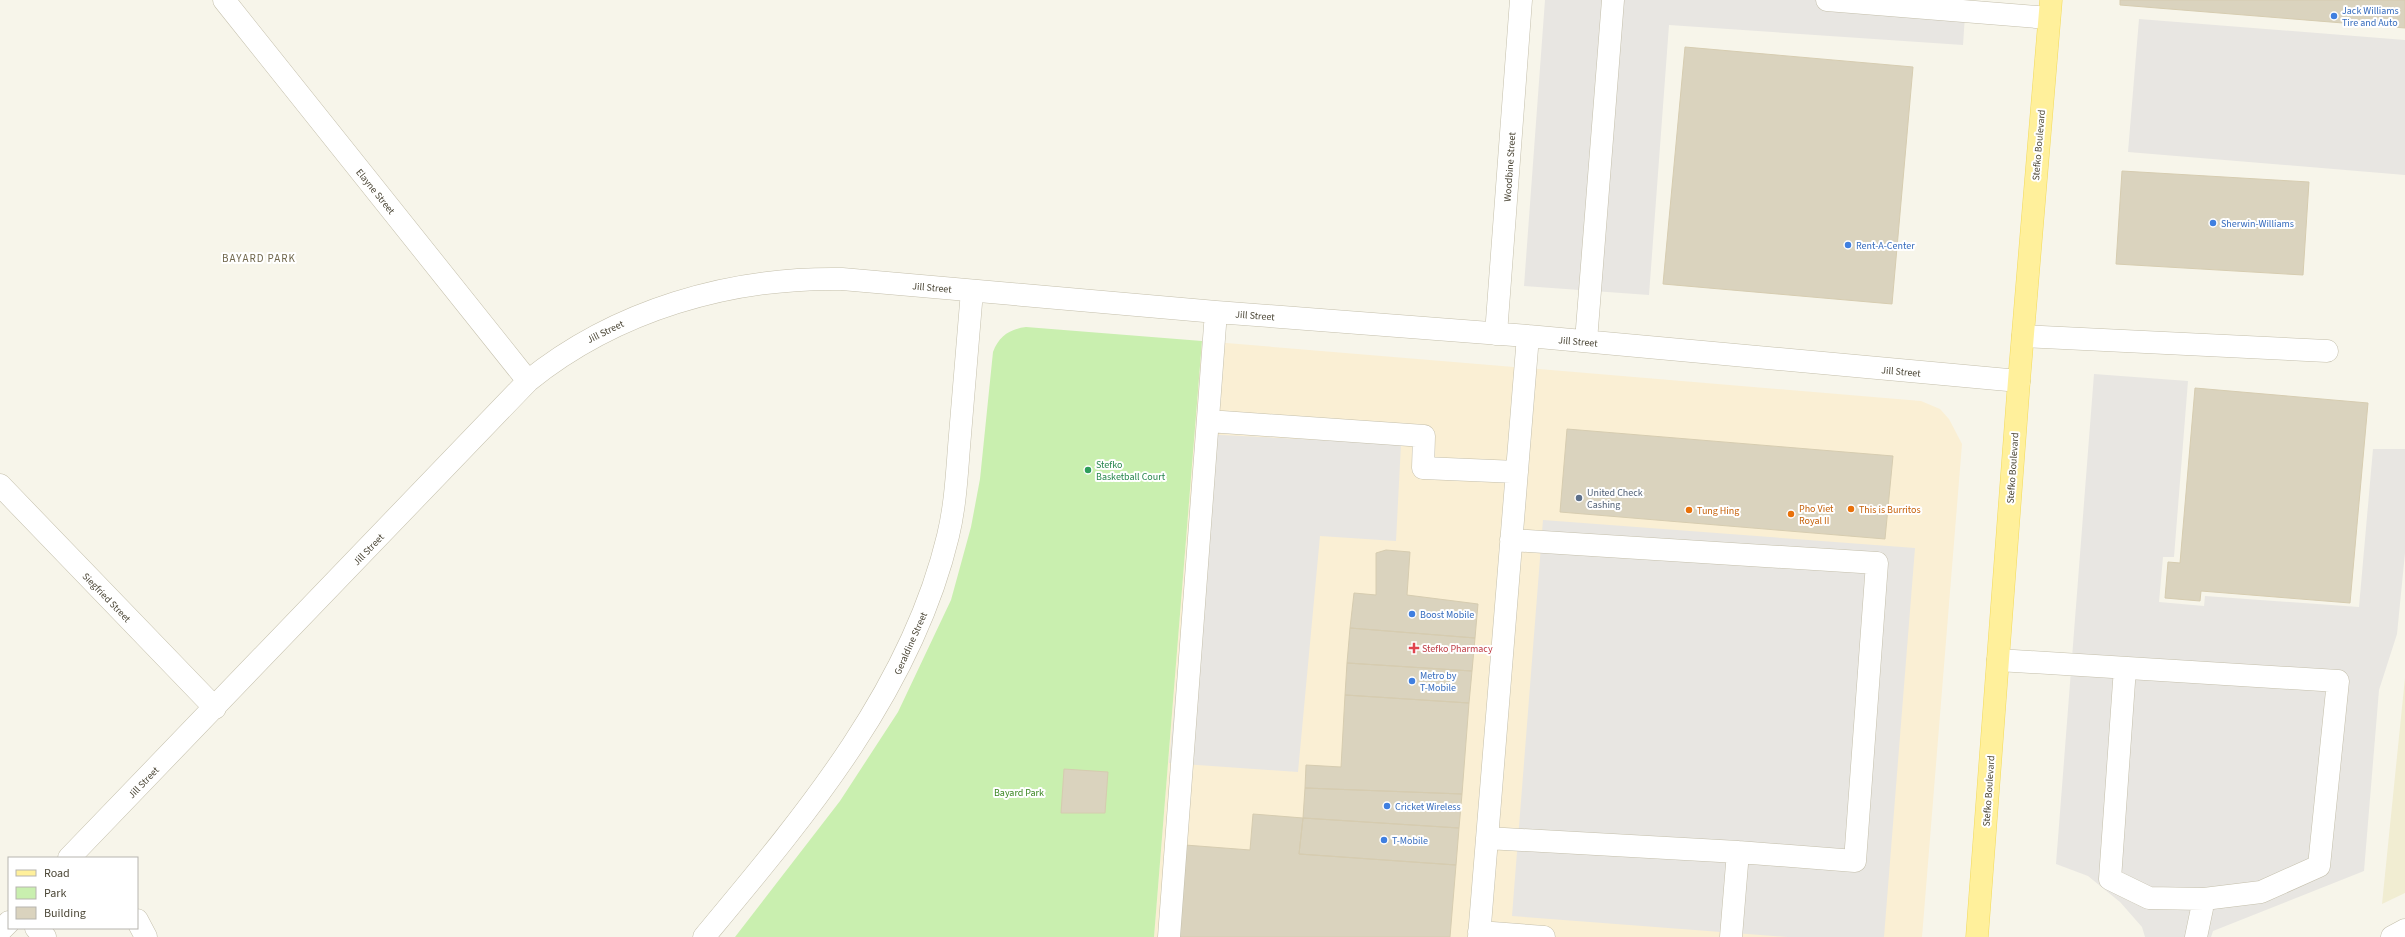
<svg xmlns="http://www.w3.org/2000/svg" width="2405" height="937" font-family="'Source Sans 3',sans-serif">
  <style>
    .commercial { fill: #faefd4 }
    .education { fill: #f1edd2 }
    .green { fill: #c9efaf }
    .parking { fill: #e8e6e2 }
    .building { fill: #dad3be; stroke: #d6ccb0 }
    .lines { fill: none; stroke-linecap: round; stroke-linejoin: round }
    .minor-casing { stroke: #c4bfab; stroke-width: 23 }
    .major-casing { stroke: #f2da5c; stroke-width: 23 }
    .minor { stroke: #fff; stroke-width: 22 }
    .major { stroke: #fff09b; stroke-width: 22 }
    .shop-dot { fill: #3f7fe0; stroke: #fff; stroke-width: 1.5 }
    .leisure-dot { fill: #2e9e5b; stroke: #fff; stroke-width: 1.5 }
    .service-dot { fill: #5c6f8a; stroke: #fff; stroke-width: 1.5 }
    .food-dot { fill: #e8710a; stroke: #fff; stroke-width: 1.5 }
    .health-dot { fill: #e0444e; stroke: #fff; stroke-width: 1.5 }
    .labels { text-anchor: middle; stroke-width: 4; stroke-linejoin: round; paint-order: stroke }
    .shop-label { font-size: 10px; fill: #366cbe; stroke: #fff; text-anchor: start }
    .street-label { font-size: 10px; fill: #4c4737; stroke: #fff }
    .leisure-label { font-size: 10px; fill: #27864d; stroke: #fff; text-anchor: start }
    .service-label { font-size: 10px; fill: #4e5e75; stroke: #fff; text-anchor: start }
    .food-label { font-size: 10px; fill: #c56008; stroke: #fff; text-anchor: start }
    .health-label { font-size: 10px; fill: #be3a42; stroke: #fff; text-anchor: start }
    .park-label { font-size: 10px; fill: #3a8621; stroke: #fff }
    .neighbourhood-label { font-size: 11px; letter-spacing: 1px; fill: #70674c; stroke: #fff }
  </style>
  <rect width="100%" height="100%" fill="#f7f5ea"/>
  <path class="commercial" d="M 1202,341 L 1921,401 L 1940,409 L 1949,419 L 1962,444 L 1922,937 L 1154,937 Z"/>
  <path class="education" d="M 2405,678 L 2405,893 L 2382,904 Z"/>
  <path class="green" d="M 1026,327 L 1202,341 L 1154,937 L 735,937 L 840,801 L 898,712 L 951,600 L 971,527 L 980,479 L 993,352 C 999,336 1010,329 1026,327 Z"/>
  <path class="parking" d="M 1545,0 L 1966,0 L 1963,45 L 1669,25 L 1649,295 L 1524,286 Z
    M 2139,19 L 2405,40 L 2405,175 L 2128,152 Z
    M 2094,374 L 2188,381 L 2174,557 L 2163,557 L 2159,602 L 2204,606 L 2205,596 L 2359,607 L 2373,449 L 2405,449 L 2405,553 L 2397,634 L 2379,690 L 2364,871 L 2213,931 L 2211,937 L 2145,937 L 2142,927 L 2120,902 L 2088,876 L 2056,864 Z
    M 1200,434 L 1401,444 L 1396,541 L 1320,536 L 1298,772 L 1169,763 Z
    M 1543,520 L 1915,548 L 1884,937 L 1788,937 L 1512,916 Z"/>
  <path class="building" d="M 2120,0 L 2405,0 L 2405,28 L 2120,5 Z
    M 1685,47 L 1913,67 L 1892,304 L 1663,284 Z
    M 2122,171 L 2309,182 L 2303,275 L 2116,264 Z
    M 2195,388 L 2368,403 L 2350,603 L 2201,591 L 2200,601 L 2165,598 L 2168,562 L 2180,563 Z
    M 1567,429 L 1893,456 L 1885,539 L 1560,512 Z
    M 1386,550 L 1410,552 L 1407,595 L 1478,604 L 1475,638 L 1350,628 L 1354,593 L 1376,595 L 1376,553 Z
    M 1350,628 L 1475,638 L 1472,671 L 1347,663 Z
    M 1347,663 L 1472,671 L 1469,703 L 1345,695 Z
    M 1345,695 L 1469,703 L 1462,794 L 1305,788 L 1306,765 L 1341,767 Z
    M 1064,769 L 1108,772 L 1105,813 L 1061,813 Z
    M 1305,788 L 1462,794 L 1459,828 L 1303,818 Z
    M 1253,814 L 1303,818 L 1299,854 L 1456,865 L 1450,937 L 1178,937 L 1185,845 L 1250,850 Z
    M 1303,818 L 1459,828 L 1456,865 L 1299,854 Z"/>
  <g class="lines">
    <defs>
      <path id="minor" d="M 224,0 L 528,381
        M 1827,0 L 2049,18
        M 1496,334 L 1521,0
        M 2023,336 L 2327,351
        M 1586,341 L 1613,0
        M 1208,421 L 1424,436 L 1423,468 L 1517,472
        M 0,485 L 215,708
        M 1998,660 L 2338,681 L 2319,866 L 2261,892 L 2204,899 L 2149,898 L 2110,879 L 2125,668
        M 1487,838 L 1738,852 L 1855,861 L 1877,563 L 1511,540
        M 69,858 L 528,381 C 616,310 730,277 842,279 L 1216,312 L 1528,336 L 2019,381
        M 137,920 L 146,937
        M 36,928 L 45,937
        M 0,931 L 9,922
        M 1479,932 L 1544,937
        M 704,937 C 804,817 911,691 948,536 C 956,503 957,469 960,435 C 964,387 968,339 972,291
        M 1169,937 L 1216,312
        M 1479,937 L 1528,336
        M 1731,937 L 1738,852
        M 2196,937 L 2204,899
        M 2392,937 L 2405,930"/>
      <path id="major" d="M 1977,937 L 2019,381 L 2051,0"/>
    </defs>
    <use href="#minor" class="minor-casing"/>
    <use href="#major" class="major-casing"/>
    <use href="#minor" class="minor"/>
    <use href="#major" class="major"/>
  </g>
  <g class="shop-dot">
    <circle cx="2334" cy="16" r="4"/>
    <circle cx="2213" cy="223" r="4"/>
    <circle cx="1848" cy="245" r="4"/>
    <circle cx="1412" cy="614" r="4"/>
    <circle cx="1412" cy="681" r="4"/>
    <circle cx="1387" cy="806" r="4"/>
    <circle cx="1384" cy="840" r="4"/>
  </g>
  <circle class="leisure-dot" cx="1088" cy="470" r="4"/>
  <circle class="service-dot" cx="1579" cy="498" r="4"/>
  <g class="food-dot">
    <circle cx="1851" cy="509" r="4"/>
    <circle cx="1689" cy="510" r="4"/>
    <circle cx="1791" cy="514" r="4"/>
  </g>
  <path class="health-dot" d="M1412 642h4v4h4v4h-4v4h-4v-4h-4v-4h4z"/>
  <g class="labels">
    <g class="shop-label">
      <text x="2342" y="14">Jack Williams<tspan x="2342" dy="12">Tire and Auto</tspan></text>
      <text x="2221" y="227">Sherwin-Williams</text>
      <text x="1856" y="249">Rent-A-Center</text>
      <text x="1420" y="618">Boost Mobile</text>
      <text x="1420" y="679">Metro by<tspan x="1420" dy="12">T-Mobile</tspan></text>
      <text x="1395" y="810">Cricket Wireless</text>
      <text x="1392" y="844">T-Mobile</text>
    </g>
    <g class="street-label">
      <text transform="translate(2038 145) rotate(-85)" y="4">Stefko Boulevard</text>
      <text transform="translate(1509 167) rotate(-86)" y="4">Woodbine Street</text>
      <text transform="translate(376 191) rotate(51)" y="4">Elayne Street</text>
      <text transform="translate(932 287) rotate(5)" y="4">Jill Street</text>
      <text transform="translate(1255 315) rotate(4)" y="4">Jill Street</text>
      <text transform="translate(605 331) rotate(-26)" y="4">Jill Street</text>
      <text transform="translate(1578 341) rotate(5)" y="4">Jill Street</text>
      <text transform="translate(1901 371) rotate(5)" y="4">Jill Street</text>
      <text transform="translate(2012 468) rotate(-86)" y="4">Stefko Boulevard</text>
      <text transform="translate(368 549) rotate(-46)" y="4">Jill Street</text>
      <text transform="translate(107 597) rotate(46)" y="4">Siegfried Street</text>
      <text transform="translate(910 643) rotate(-66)" y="4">Geraldine Street</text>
      <text transform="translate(143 782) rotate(-46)" y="4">Jill Street</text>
      <text transform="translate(1988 791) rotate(-86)" y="4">Stefko Boulevard</text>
    </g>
    <g class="leisure-label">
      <text x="1096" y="468">Stefko<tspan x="1096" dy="12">Basketball Court</tspan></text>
    </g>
    <g class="service-label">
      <text x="1587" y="496">United Check<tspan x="1587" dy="12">Cashing</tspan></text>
    </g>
    <g class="food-label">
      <text x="1799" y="512">Pho Viet<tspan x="1799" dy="12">Royal II</tspan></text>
      <text x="1859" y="513">This is Burritos</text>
      <text x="1697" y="514">Tung Hing</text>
    </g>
    <g class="health-label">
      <text x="1422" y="652">Stefko Pharmacy</text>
    </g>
    <g class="park-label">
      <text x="1019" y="796">Bayard Park</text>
    </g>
    <g class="neighbourhood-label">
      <text x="259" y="262">BAYARD PARK</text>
    </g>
  </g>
  <rect x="8" y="857" width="130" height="72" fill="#ffffff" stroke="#b7b5af"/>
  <rect x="16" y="870" width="20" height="6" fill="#fff09b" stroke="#b7b5af"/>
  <text x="44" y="877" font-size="12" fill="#4c4737">Road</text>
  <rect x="16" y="887" width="20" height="12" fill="#c9efaf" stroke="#b7b5af"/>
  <text x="44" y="897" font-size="12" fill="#4c4737">Park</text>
  <rect x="16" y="907" width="20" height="12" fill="#dad3be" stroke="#b7b5af"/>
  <text x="44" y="917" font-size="12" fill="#4c4737">Building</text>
</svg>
